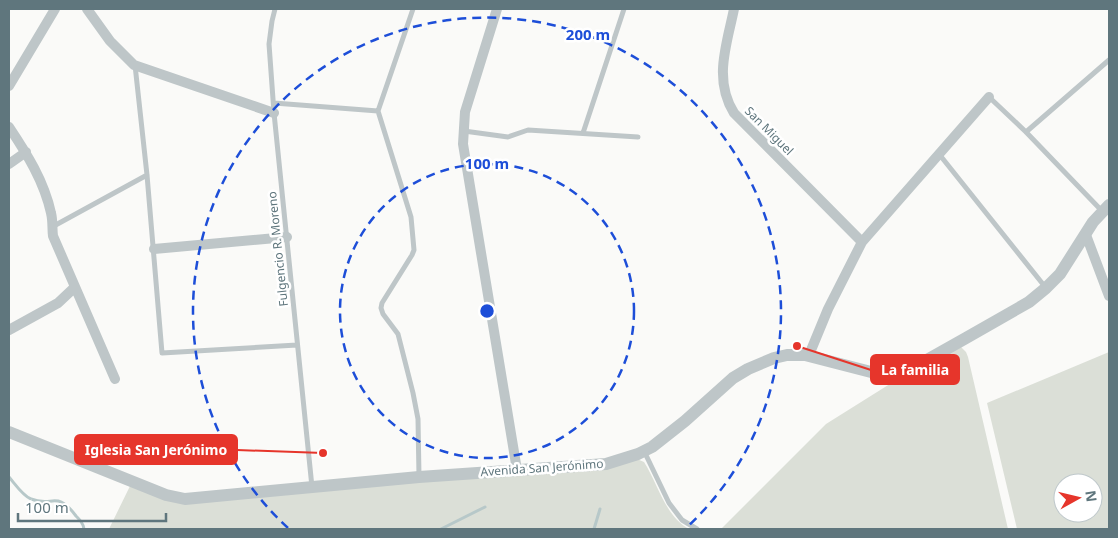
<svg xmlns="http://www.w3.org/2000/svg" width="1118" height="538" font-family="'Noto Sans',sans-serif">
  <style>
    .green { fill: #dbdfd7; fill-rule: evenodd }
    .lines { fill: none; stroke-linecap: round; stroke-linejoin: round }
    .stream { stroke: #b7c8c9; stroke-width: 3 }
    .service { stroke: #bec6c8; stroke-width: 5 }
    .minor { stroke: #bec6c8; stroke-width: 10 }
    .tertiary { stroke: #bec6c8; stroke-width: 12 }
    .ring { fill: none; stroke: #1d4ed8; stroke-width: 2.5; stroke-dasharray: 9 6 }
    .labels { text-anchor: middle; stroke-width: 5; stroke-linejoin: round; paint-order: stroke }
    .street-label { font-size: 12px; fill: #5f767d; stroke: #fff }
    .centre { fill: #1d4ed8; stroke: #fff; stroke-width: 2.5 }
    .ring-label { font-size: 15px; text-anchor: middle; font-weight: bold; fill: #1d4ed8; stroke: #fff; stroke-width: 5; stroke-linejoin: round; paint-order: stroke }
    .leader { fill: none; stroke: #e6352b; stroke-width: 2 }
    .callout-dot { fill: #e6352b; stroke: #fff; stroke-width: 2 }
    .callout { fill: #e6352b; stroke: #e6352b; stroke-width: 2 }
    .callout-label { font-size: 14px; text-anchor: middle; font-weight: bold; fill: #fff }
  </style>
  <rect width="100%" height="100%" fill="#fafaf8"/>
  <path class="green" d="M 961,347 L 966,352 L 968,357 L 1008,529 L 721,529 L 826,424 L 901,377 Z
    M 1109,352 L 1109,529 L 1017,529 L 987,403 ZM 1063,483 L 1093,483 L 1093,513 L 1063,513 Z
    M 637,459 L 644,462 C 658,484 665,516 689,529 L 109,529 L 131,484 L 166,499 Z"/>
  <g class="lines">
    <path class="stream" d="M 9,477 C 15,484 23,496 31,499 C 53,508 56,489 76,516 C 80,520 83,523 84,529
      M 441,529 L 485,507
      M 594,529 L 600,509"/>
    <path class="service" d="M 275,9 L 272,21 L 269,44 L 274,113 L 312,487
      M 413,9 L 378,111 L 411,217 L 414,250 L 412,255 L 382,303 L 381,308 L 383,314 L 398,334 L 413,393 L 418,419 L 419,476
      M 135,65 L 147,175 L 162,353 L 297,345
      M 989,97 L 1026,132 L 1102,211
      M 274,103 L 378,111
      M 464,131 L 508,137 L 528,130 L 638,137
      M 1026,132 L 1109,60
      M 583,133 L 624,9
      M 939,154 L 1046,288
      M 52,227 L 147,175
      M 644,451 L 669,503 L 682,520 L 697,529"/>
    <path class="minor" d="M 87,9 L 110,41 L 134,65 L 274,113
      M 497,9 L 465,112 L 463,144 L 517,470
      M 734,9 C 727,44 713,79 734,113 L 862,242
      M 9,86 L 55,9
      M 9,127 C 27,154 44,181 51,213 C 53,221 52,228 53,236 L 115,379
      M 9,164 L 26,152
      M 1086,235 L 1109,296
      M 154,249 L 287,237
      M 9,330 L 58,303 L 75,287
      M 809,355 L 828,309 L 862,242 L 989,97"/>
    <path class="tertiary" d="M 9,432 L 166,495 L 185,499 L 419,477 L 606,464 L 638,454 L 652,447 L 685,421 L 733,378 L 748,369 L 774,358 L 787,355 L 805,355 L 871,372 L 886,374 L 898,372 L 918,365 L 966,338 L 1029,302 L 1046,288 L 1060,274 L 1093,222 L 1109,205"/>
  </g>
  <g class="ring">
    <circle cx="487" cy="311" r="147"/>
    <path d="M288 528A294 294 0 1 1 686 528"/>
  </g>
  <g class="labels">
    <g class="street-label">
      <text transform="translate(769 131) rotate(45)" y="4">San Miguel</text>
      <text transform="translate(278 249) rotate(-96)" y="4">Fulgencio R. Moreno</text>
      <text transform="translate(542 468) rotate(-4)" y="4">Avenida San Jerónimo</text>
    </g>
  </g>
  <circle cx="487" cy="311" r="8" class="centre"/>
  <g class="ring-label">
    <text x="588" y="40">200 m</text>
    <text x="487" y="169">100 m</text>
  </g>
  <path class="leader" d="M797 346L871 370M323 453L237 450"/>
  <g class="callout-dot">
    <circle cx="797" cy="346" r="5"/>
    <circle cx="323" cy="453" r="5"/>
  </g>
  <g class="callout">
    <rect x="871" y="355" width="88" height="29" rx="5"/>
    <rect x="75" y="435" width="162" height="29" rx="5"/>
  </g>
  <g class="callout-label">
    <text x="915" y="375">La familia</text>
    <text x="156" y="455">Iglesia San Jerónimo</text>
  </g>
  <rect width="1118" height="538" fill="none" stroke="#5f767d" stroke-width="20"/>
  <g transform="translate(1078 498) rotate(82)"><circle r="24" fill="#ffffff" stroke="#bfc8cb"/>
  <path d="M0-4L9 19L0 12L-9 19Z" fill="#e6352b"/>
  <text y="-8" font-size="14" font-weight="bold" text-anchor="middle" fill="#5f767d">N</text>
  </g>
  <path d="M18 513v8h148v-8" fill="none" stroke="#5f767d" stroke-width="2.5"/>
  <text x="25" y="513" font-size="15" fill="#5f767d" stroke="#ffffff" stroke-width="4" paint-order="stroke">100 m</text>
</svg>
